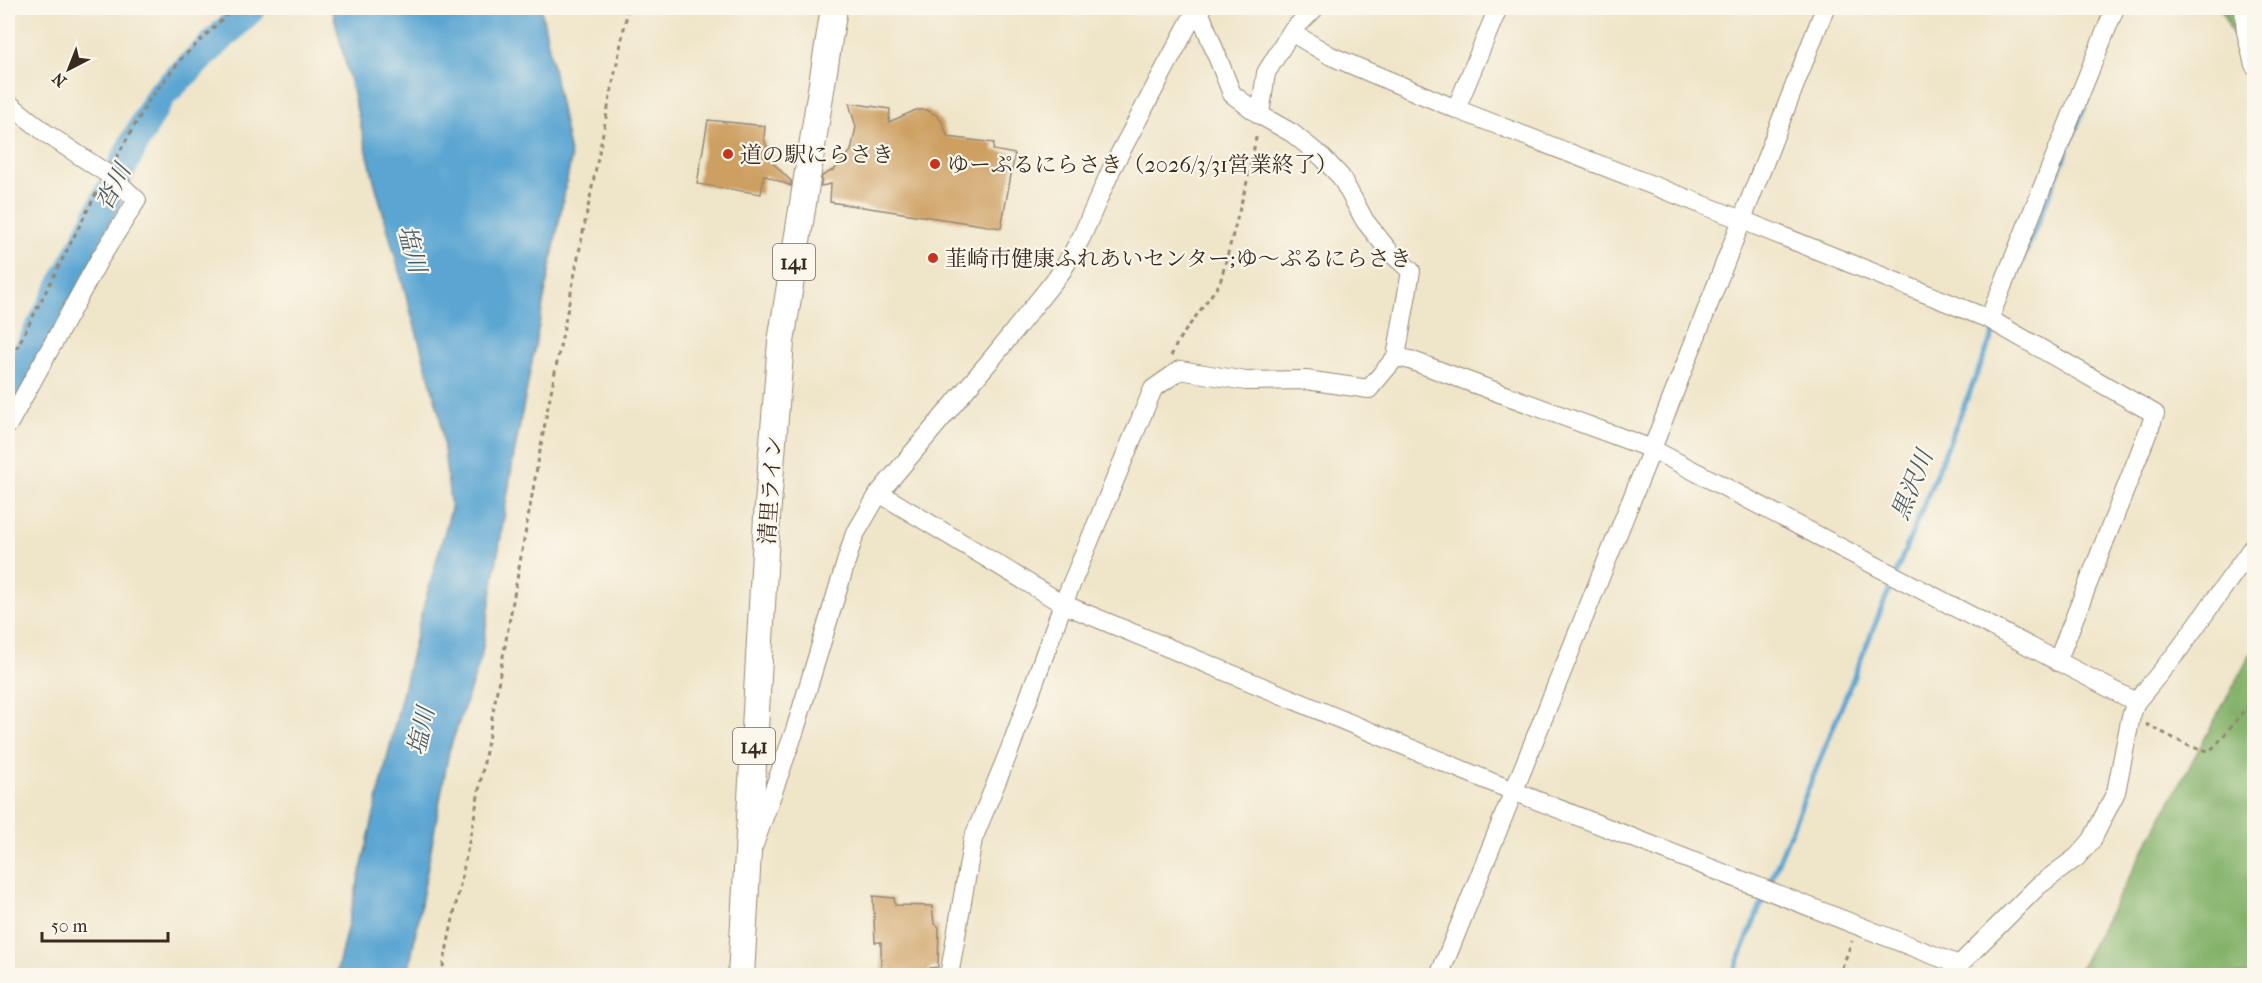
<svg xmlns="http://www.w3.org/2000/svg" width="2262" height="983" font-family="'IM FELL French Canon','Noto Serif JP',serif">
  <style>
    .forest { fill: #84b26b; stroke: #606e44; stroke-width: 1.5 }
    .water { fill: #5aa5d2; stroke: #4a6878; stroke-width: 1.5 }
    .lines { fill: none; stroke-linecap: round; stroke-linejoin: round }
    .stream { stroke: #5aa5d2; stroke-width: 5 }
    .river { stroke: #5aa5d2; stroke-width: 30 }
    .building { fill: #cd9f61 }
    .minor-casing { stroke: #958874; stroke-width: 20 }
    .highway-casing { stroke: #958874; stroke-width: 28 }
    .path { stroke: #958874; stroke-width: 3; stroke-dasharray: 4.5 4.5; stroke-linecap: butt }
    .minor { stroke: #fff; stroke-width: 18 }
    .highway { stroke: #fff; stroke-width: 26 }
    .poi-dot { fill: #c8321e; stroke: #fbf7ec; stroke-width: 2 }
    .labels { text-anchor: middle; stroke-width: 4.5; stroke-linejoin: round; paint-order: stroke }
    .shield { fill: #fbf7ec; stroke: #75685c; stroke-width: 1.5 }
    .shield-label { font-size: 21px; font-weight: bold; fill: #3b2a1e }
    .poi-label { font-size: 22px; fill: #3b2a1e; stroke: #fbf7ec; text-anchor: start }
    .street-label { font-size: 22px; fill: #3b2a1e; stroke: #fbf7ec }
    .water-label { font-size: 24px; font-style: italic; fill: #475b66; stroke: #fbf7ec }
  </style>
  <rect width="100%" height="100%" fill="#fbf7ec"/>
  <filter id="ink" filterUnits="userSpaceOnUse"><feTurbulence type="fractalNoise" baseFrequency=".0167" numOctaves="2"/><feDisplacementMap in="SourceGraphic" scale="12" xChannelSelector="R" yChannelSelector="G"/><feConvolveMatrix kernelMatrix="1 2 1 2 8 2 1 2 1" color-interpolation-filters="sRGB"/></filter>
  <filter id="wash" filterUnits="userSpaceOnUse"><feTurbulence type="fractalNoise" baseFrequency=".008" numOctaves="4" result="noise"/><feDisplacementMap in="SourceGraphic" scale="24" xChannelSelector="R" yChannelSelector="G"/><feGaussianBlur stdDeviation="1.35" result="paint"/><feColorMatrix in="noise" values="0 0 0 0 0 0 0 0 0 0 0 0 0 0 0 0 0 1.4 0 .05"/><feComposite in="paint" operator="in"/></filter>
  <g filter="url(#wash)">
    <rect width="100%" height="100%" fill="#efe5c9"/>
    <path class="forest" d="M 2220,8 L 2254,8 L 2254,77 Z
      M 2254,648 L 2254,975 L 2075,975 L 2077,973 Z"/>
    <path class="water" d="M 332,8 L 541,8 L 571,159 L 514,455 L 481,658 L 449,751 L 408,975 L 336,975 L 419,623 L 451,509 L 440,416 L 375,184 Z"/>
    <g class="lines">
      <path class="stream" d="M 2000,315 L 2125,8
        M 1732,976 L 1996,327"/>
      <path class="river" d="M 8,390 L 81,251 L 133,145 L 161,95 L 251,8"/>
    </g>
    <g id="blocks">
      <path class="building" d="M 849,103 L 890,109 L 889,122 L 916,110 L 927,110 L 936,115 L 942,122 L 948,137 L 994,143 L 993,150 L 1015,154 L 1001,228 L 830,202 L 831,184 L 821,186 L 822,176 L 835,169 L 851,151 L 856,127 Z
        M 708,120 L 765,126 L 764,138 L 771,161 L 791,181 L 791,186 L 764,175 L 761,194 L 697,184 Z
        M 873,896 L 894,898 L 895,905 L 932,906 L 934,923 L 939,927 L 938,967 L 930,968 L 929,975 L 881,975 L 881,942 L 875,942 Z"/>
    </g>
  </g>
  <g filter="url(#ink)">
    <use href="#blocks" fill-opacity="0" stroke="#958874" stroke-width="1.5"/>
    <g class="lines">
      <defs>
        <path id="minor" d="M 1198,8 L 1232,94 L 1260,115 L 1292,133 L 1322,157 L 1341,177 L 1365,221 L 1389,251 L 1411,271 L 1396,357 L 1410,360 L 1652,449 L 2136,702
          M 2244,8 L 2246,32 L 2254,65
          M 1291,32 L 1331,56 L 1456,109 L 1742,220 L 1989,319 L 2155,414 L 2057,662
          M 8,103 L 47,134 L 112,177 L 137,200 L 99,260 L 8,425
          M 1456,109 L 1498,8
          M 1260,115 L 1266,73 L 1291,32 L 1315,8
          M 1989,319 L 2115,8
          M 879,493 L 1063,604 L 1513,791 L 1959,965
          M 754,845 L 795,730 L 854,536 L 879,493 L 994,356 L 1062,271 L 1081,238 L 1112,168 L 1197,8
          M 949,976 L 973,839 L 1010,749 L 1063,604 L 1153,389 L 1180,370 L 1246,381 L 1306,380 L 1369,389 L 1396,357
          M 1439,976 L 1652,449 L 1825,8
          M 1951,976 L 1959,965 L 2038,886 L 2077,857 L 2092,840 L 2116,792 L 2131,716 L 2136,702 L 2178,651 L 2254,545"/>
        <path id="highway" d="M 741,976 L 767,517 L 781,342 L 834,8"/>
      </defs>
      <use href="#minor" class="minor-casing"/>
      <use href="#highway" class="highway-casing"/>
      <path class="path" d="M 116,158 L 148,102 L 182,58 L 234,8
        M 1171,356 L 1178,341 L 1220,283 L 1248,178 L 1257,133
        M 8,365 L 99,188
        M 2146,724 L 2191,747 L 2209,751 L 2217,744 L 2254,698
        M 441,976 L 474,818 L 547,412 L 628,8
        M 1839,976 L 1852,941"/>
      <use href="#minor" class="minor"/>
      <use href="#highway" class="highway"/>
    </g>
  </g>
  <g class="poi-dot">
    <circle cx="728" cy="154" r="6"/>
    <circle cx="935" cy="164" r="6"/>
    <circle cx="933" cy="258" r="6"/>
  </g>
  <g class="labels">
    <g class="shield">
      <rect x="773" y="244" width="42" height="36" rx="4.5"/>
      <rect x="733" y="728" width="42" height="36" rx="4.5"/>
    </g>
    <g class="shield-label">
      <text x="794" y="269">141</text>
      <text x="754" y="753">141</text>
    </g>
    <g class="poi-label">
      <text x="740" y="162">道の駅にらさき</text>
      <text x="947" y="172">ゆーぷるにらさき（2026/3/31営業終了）</text>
      <text x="945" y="266">韮崎市健康ふれあいセンター;ゆ～ぷるにらさき</text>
    </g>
    <g class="street-label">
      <text transform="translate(770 490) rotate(-86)" y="8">清里ライン</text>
    </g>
    <g class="water-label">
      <text transform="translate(113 187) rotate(-63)" y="8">沓川</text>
      <text transform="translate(412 249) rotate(75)" y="8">塩川</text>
      <text transform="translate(1912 485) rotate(-68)" y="8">黒沢川</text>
      <text transform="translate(421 731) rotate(-77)" y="8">塩川</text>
    </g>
  </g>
  <rect width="2262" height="983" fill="none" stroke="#fbf7ec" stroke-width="30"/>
  <g transform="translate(69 69) rotate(222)" stroke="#fbf7ec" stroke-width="4.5" paint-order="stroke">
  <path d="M0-4.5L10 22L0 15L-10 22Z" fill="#3b2a1e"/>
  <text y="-9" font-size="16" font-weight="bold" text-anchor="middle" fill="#3b2a1e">N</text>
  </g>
  <path d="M42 932v9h126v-9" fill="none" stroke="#3b2a1e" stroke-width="3"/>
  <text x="51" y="932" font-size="18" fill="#3b2a1e" stroke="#fbf7ec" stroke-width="4.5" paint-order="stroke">50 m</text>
</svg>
